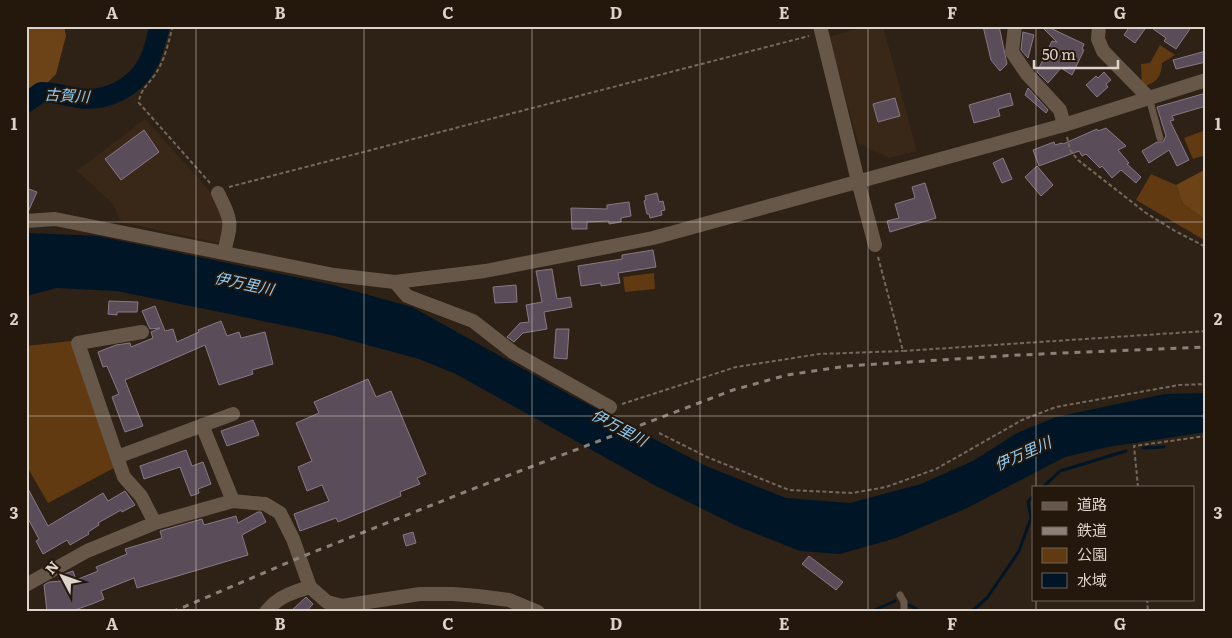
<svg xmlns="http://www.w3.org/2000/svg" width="1232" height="638" font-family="Literata,'Noto Sans JP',serif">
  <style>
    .built { fill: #392818 }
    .green { fill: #613a12 }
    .forest { fill: #6c4217 }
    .water { fill: #001526 }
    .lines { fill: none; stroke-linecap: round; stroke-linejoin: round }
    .stream { stroke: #001526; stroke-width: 3 }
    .river { stroke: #001526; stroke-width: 20 }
    .building { fill: #5b4c5a; stroke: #897987 }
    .path { stroke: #75695f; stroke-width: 2; stroke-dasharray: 4 2.5; stroke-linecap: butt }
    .service { stroke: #665749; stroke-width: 7 }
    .minor { stroke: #665749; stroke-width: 14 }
    .tertiary { stroke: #665749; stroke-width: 14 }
    .rail { stroke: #8c8178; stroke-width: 3; stroke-dasharray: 6 6; stroke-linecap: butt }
    .grid { fill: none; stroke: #dcd3cb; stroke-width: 1; stroke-opacity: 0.55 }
    .labels { text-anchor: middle; stroke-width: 4; stroke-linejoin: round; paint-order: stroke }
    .water-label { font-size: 15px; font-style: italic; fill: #8ecffa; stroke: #24170c }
    .neatline { fill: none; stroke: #dcd3cb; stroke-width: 2 }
    .grid-label { font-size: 16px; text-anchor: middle; font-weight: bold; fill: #dcd3cb }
  </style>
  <rect width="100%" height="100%" fill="#2e2115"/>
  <path class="built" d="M 867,26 L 883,26 L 917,151 L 889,158 L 858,143 L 829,37 Z
    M 145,119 L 215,197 L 228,225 L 218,243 L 121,222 L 113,204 L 77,171 Z"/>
  <path class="green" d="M 1160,45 L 1175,55 L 1162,63 C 1161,78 1156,83 1142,87 L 1141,64 L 1150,63 Z
    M 1206,130 L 1206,155 L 1193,159 L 1184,138 Z
    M 1151,174 L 1176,185 L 1183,204 L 1206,220 L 1206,241 L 1136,200 Z
    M 654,273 L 655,289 L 625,292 L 623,277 Z
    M 71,341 L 114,468 L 48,503 L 26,465 L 26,346 Z"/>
  <path class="forest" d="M 26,26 L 64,26 L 66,36 L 56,74 L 26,105 Z
    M 1206,169 L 1206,220 L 1183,204 L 1176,185 Z"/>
  <path class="water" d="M 26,233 L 97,236 L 329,284 L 412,307 L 570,395 L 706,466 L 786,498 L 850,503 L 921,484 L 973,461 L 1017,433 L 1056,417 L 1165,394 L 1206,393 L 1206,432 L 1108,447 L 1065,457 L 965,509 L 896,538 L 840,554 L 800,551 L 737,526 L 656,486 L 456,374 L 419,359 L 331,335 L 117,291 L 56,288 L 26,296 Z"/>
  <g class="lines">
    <path class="stream" d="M 1143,448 L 1164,447
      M 1043,487 L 1060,471 L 1126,451
      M 909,605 L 922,612
      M 870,612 L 895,601
      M 971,612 L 987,598 L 1019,551 L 1031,518 L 1028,502 L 1033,496"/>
    <path class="river" d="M 26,103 L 41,92 C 54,92 66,96 79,98 C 106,102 135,88 148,63 C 154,52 156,38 160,26"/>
  </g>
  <path class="building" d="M 983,26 L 999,26 L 1007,64 L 1000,71 L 991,60 Z
    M 1041,26 L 1046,26 L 1084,44 L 1082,49 L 1084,50 L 1072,75 L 1061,68 L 1048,83 L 1037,72 L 1052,41 L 1057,42 Z
    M 1130,26 L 1147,26 L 1135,43 L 1124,35 Z
    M 1149,26 L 1192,26 L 1176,49 L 1164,41 L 1166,38 Z
    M 1023,32 L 1034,35 L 1028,58 L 1021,50 Z
    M 1206,51 L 1206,62 L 1176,69 L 1173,60 Z
    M 1104,72 L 1111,80 L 1106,84 L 1108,87 L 1097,97 L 1086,85 L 1096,76 L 1098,78 Z
    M 1028,88 L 1048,110 L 1046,113 L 1025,95 Z
    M 1010,93 L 1013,105 L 998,109 L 1000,116 L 974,123 L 969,105 Z
    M 1206,93 L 1206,106 L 1172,116 L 1174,120 L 1170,121 L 1189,160 L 1177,166 L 1169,150 L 1149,163 L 1142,151 L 1157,142 L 1163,142 L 1166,136 L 1157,107 Z
    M 895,98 L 900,116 L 878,122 L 873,104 Z
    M 1106,128 L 1126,146 L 1118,150 L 1129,163 L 1127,164 L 1141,177 L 1136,183 L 1121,170 L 1112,178 L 1102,166 L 1100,168 L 1086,154 L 1082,156 L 1079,151 L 1039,166 L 1033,150 L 1054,142 L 1055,145 L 1062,143 L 1063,144 L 1097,129 L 1098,131 Z
    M 144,130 L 159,152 L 121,180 L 105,159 Z
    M 1003,158 L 1012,179 L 1002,183 L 993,163 Z
    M 1037,166 L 1053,185 L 1041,196 L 1025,177 Z
    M 925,183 L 936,218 L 890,232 L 887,221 L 899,218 L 895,204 L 915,198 L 912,187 Z
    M 26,188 L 37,192 L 28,212 L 26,212 Z
    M 657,193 L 659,202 L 663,201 L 665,210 L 661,211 L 662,215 L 650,218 L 649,214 L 647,214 L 644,201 L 646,200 L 645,196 Z
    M 629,202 L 631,216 L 621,218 L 621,222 L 609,224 L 609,221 L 587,222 L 587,229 L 572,229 L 571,208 L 607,209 L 607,205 Z
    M 653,250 L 656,267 L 618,273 L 620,283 L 601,286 L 601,283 L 581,286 L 578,266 L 622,259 L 622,255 Z
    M 552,269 L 557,299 L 570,297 L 572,307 L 544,312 L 547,329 L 523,333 L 514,342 L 507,337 L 520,323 L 529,322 L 526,305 L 542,302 L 536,271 Z
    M 516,285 L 517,302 L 495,303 L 493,287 Z
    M 109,301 L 138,302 L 137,312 L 117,312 L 117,315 L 108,314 Z
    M 155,306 L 165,331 L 173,329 L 177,342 L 199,332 L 198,330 L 221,321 L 227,336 L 239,332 L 241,338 L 265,332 L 273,364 L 252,370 L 253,374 L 219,385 L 205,345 L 125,380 L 143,426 L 125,432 L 112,397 L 119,394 L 107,366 L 103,367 L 98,352 L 116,345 L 130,343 L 131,347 L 153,338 L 151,332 L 160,328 L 150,329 L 142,311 Z
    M 556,329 L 569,329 L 567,359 L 554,358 Z
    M 368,379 L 376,397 L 391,391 L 426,474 L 417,478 L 420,484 L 400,492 L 401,496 L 338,522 L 336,518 L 300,531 L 294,514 L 329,501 L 322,485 L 307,491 L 298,467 L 312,461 L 296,423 L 319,413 L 314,402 Z
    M 253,420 L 259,435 L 227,446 L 221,431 Z
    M 186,450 L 192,466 L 203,462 L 211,484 L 198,489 L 199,493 L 191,496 L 180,467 L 144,479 L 140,466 Z
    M 26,485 L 48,526 L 103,493 L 108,501 L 125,491 L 135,505 L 122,512 L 121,510 L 98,523 L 99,525 L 88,532 L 89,534 L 70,545 L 67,540 L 43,554 L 36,541 L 39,539 L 26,515 Z
    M 258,512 L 261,512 L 266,522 L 242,535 L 248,555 L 137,588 L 134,578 L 101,591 L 104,599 L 92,604 L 69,612 L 47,612 L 44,585 L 49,582 L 61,581 L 60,576 L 64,574 L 73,571 L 76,580 L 98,571 L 96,567 L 127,554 L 125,549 L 162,538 L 160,531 L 202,519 L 204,525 L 236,516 L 238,523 Z
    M 413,532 L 416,543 L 406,546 L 403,535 Z
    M 809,556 L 843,582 L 836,590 L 802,564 Z
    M 306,597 L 313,604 L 306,612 L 290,612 Z"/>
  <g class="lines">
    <path class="path" d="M 173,26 C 168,43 165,61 154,76 C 148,85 139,91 139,103 L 210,183
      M 1067,137 L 1070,150 L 1078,160 L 1146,213 L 1175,231 L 1206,247
      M 229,187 L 809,36
      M 878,257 L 903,351 L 1206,331
      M 622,404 L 736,367 L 819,354 L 903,351
      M 659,433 L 707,457 L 789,490 L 852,493 L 886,487 L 936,469 L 1022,420 L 1056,407 L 1179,385 L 1206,384
      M 1138,487 L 1134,446 L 1206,436
      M 1147,599 L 1148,612"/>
    <path class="service" d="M 1149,98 L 1160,138
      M 900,595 L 904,602 L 904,612"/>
    <path class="minor" d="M 1015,26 L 1012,52 L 1027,74 L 1060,110 L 1064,125
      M 1099,26 L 1098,39 L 1103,51 L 1149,98
      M 858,181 L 875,245
      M 218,193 C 232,222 232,221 224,252
      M 395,282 L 407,296 L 473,321 L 514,353 L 610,407
      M 142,332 L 78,343 L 117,457 L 233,414
      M 202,425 L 233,501
      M 117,457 L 124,477 L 141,496 L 155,523
      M 26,585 L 87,551 L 155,523 L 233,501 L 265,504 L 280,513 L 293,539 L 310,587 L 327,602 L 342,606 L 420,594 L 453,594 L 478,596 L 509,600 L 538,612
      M 266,612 C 277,597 293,592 310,587"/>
    <path class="tertiary" d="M 820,26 L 858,181
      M 26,221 L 55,219 L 334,275 L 395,282 L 485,271 L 653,238 L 1064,125 L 1206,80"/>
    <path class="rail" d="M 172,612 L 301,557 L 470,490 L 733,390 L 787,375 L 847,366 L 1018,355 L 1206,347"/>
  </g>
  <path class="grid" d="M 196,26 L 196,612M 364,26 L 364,612M 532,26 L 532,612M 700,26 L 700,612M 868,26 L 868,612M 1036,26 L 1036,487M 26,222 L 1206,222M 26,416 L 1206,416M 1036,599 L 1036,612"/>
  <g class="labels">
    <g class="water-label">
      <text transform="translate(67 96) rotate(3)" y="5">古賀川</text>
      <text transform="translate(244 284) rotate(12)" y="5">伊万里川</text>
      <text transform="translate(619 428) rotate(28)" y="5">伊万里川</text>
      <text transform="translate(1023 454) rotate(-24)" y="5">伊万里川</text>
    </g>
  </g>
  <rect width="1232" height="638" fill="none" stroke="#24170c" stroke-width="55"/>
  <rect x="1032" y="486" width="162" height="115" fill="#24170c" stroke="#6e6258"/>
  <rect x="1042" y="502" width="25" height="8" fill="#665749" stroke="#6e6258"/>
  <text x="1077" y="510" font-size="15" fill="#dcd3cb">道路</text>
  <rect x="1042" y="527" width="25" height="8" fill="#8c8178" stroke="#6e6258"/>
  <text x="1077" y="536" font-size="15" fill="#dcd3cb">鉄道</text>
  <rect x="1042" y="548" width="25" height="15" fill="#613a12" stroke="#6e6258"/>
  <text x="1077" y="560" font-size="15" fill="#dcd3cb">公園</text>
  <rect x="1042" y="573" width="25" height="15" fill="#001526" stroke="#6e6258"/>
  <text x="1077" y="586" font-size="15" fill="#dcd3cb">水域</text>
  <g transform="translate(62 576) rotate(311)" stroke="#24170c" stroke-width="4" paint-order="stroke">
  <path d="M0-4L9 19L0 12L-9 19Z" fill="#dcd3cb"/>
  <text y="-8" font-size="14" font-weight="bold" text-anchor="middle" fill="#dcd3cb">N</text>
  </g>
  <path d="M1034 60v8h84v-8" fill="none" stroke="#dcd3cb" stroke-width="2.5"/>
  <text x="1042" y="60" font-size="15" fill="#dcd3cb" stroke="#24170c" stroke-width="4" paint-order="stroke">50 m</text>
  <rect x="28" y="28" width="1176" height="582" class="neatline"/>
  <g class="grid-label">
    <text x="112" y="19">A</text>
    <text x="280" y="19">B</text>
    <text x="448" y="19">C</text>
    <text x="616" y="19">D</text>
    <text x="784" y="19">E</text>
    <text x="952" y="19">F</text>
    <text x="1120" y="19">G</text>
    <text x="14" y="130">1</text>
    <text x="1218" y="130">1</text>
    <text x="14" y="325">2</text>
    <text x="1218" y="325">2</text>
    <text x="14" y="519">3</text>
    <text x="1218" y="519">3</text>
    <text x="112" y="630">A</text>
    <text x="280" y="630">B</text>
    <text x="448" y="630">C</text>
    <text x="616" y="630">D</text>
    <text x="784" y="630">E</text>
    <text x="952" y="630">F</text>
    <text x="1120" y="630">G</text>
  </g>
</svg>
